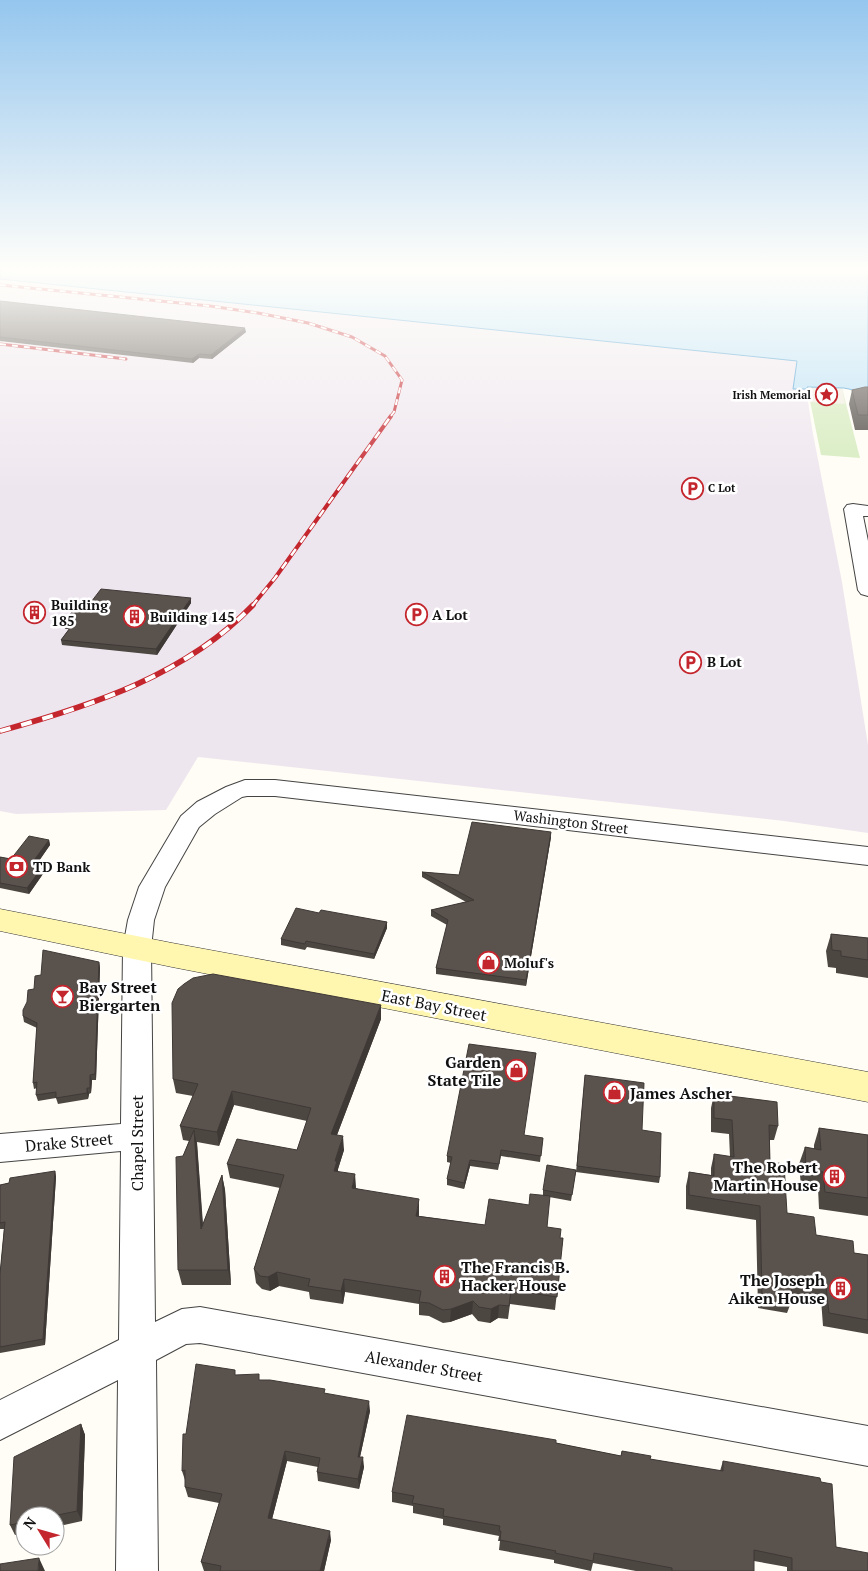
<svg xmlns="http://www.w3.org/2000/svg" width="868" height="1571" font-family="'PT Serif',serif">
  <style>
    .industrial { fill: #eee6ef }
    .green { fill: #d5ebbd }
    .plaza { fill: #f1ede2 }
    .water { fill: #b9e0f7; stroke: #3f96cf }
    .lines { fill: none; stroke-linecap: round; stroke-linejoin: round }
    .minor-casing { stroke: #444; stroke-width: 2 }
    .secondary-casing { stroke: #333; stroke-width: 1 }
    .minor { fill: #fff; fill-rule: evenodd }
    .secondary { fill: #fff6b0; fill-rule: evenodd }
    .rail-far2-casing { stroke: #c4262e; stroke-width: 3 }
    .rail-far1-casing { stroke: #c4262e; stroke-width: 4 }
    .rail-casing { stroke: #c4262e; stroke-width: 5.5 }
    .rail-far2 { stroke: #fff; stroke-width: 2; stroke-dasharray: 6; stroke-linecap: butt }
    .rail-far1 { stroke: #fff; stroke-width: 2.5; stroke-dasharray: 8; stroke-linecap: butt }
    .rail { stroke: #fff; stroke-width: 4; stroke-dasharray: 11; stroke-linecap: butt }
    .wall { fill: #4d4742 }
    .shaded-wall { fill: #3f3936 }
    .building { fill: #5a524d; stroke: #3f3936 }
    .labels { text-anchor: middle; stroke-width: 5; stroke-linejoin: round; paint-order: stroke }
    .far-poi-label { font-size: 11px; font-weight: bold; fill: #111; stroke: #fff; text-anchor: end }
    .poi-label { font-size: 14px; font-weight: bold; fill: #111; stroke: #fff; text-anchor: start }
    .street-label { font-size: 14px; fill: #111; stroke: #fff }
    .near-poi-label { font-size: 16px; font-weight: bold; fill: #111; stroke: #fff; text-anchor: start }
    .near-street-label { font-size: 16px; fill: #111; stroke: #fff }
  </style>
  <rect width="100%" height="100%" fill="#fffdf5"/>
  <path class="industrial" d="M 0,279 L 797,361 L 793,388 L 806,389 L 813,434 L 842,582 L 868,745 L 868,833 L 784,821 L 198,757 L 166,810 L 16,814 L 0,811 Z"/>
  <path class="green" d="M 807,386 L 842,388 L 860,458 L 821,455 Z"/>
  <path class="plaza" d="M 807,386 L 842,388 L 845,404 L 810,402 Z"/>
  <path class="water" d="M 0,270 L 868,270 L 868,393 L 844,388 L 807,387 L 808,392 L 806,389 L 793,389 L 797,361 L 0,279 Z"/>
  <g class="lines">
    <defs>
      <path id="minor" d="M 853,504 L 868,506 L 868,516 L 863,516 L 868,541 L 868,596 L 861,594 L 858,590 L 844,509 L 847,505 Z
        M 245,780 L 275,780 L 868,847 L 868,865 L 275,796 L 247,796 L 242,797 L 215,814 L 199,827 L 165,887 L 154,920 L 151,948 L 155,1322 L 182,1309 L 200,1307 L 868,1426 L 868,1466 L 200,1343 L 186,1344 L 156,1360 L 158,1571 L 116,1571 L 118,1380 L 0,1440 L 0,1400 L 119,1340 L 121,1151 L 0,1162 L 0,1134 L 121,1124 L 123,948 L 128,920 L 139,887 L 181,816 L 197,802 L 226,787 Z"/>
      <path id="secondary" d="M 0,909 L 172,943 L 868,1072 L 868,1102 L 172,967 L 0,931 Z"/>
    </defs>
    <use href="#minor" class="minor-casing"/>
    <use href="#secondary" class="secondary-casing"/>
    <use href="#minor" class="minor"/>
    <use href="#secondary" class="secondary"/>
    <defs>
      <path id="rail-far2" d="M 0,285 L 210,306 L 258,313 L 308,323 L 352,337 L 385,356 L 402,380 L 394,412 L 390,417
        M 0,344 L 126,359"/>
      <path id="rail-far1" d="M 252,606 L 275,578 L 391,416"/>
      <path id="rail" d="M 0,731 C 91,706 186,675 253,605"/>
    </defs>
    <use href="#rail-far2" class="rail-far2-casing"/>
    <use href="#rail-far1" class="rail-far1-casing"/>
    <use href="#rail" class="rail-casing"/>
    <use href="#rail-far2" class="rail-far2"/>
    <use href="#rail-far1" class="rail-far1"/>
    <use href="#rail" class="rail"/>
  </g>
  <path class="wall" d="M 0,301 L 246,332 L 212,359 L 199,358 L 193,363 L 0,341 Z
    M 868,387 L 868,430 L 855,430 L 849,404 L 852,390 Z
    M 191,603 L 157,655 L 62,645 L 61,640 L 69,629 L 65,629 L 64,623 L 88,606 Z
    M 551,837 L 526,986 L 436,974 L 436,968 L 447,925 L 431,916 L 431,910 L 466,902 L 422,877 L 422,872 L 459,875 Z
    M 49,840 L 50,845 L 37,864 L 45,871 L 29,894 L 0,888 L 0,857 L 11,859 Z
    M 319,913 L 387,922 L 387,928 L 374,959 L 307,947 L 305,950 L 281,945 L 281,939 Z
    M 831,934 L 868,938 L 868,978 L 836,973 L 836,968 L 828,967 L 826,951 Z
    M 99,962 L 100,968 L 96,1080 L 92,1080 L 91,1093 L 89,1094 L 88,1099 L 58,1104 L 56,1098 L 38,1101 L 36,1095 L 37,1088 L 34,1089 L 33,1083 L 37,1028 L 24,1022 L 23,1016 L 41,975 Z
    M 381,1005 L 381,1019 L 337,1135 L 344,1150 L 338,1169 L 338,1171 L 356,1188 L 419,1213 L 419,1216 L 485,1225 L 529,1205 L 543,1196 L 543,1190 L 576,1170 L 571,1201 L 549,1197 L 547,1227 L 560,1238 L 563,1238 L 555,1310 L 510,1304 L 508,1319 L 498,1318 L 490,1323 L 478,1321 L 472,1314 L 450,1322 L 443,1323 L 429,1316 L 419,1315 L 419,1304 L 345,1292 L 343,1304 L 310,1299 L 309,1292 L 279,1286 L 270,1291 L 262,1289 L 256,1283 L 254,1269 L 280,1188 L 230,1178 L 227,1164 L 297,1150 L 307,1121 L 234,1105 L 219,1146 L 197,1142 L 203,1224 L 222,1175 L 225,1190 L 231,1285 L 182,1285 L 178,1270 L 183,1156 L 189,1141 L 183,1140 L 180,1126 L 193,1096 L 176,1093 L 173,1079 Z
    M 585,1075 L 642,1130 L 660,1177 L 659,1183 L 576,1172 Z
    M 714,1094 L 778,1126 L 774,1140 L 770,1140 L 770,1162 L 787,1213 L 816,1235 L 854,1253 L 868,1255 L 868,1334 L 823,1326 L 821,1299 L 792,1295 L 792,1300 L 787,1313 L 758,1308 L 756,1220 L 686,1209 L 686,1186 L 689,1172 L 711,1175 L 711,1168 L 714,1154 L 730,1157 L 729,1134 L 711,1132 L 711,1108 Z
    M 819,1128 L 868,1135 L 868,1216 L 819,1209 L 818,1188 L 801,1186 L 799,1164 L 805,1147 L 814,1149 L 814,1145 Z
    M 525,1136 L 543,1138 L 540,1162 L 501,1156 L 498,1170 L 470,1166 L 464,1189 L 447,1185 L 447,1179 L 451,1163 L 447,1162 L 447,1156 Z
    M 55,1171 L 56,1177 L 45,1345 L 0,1353 L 0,1274 L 4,1229 L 0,1229 L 0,1185 L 9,1183 Z
    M 236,1375 L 326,1394 L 370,1411 L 360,1457 L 364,1467 L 359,1489 L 318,1481 L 317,1472 L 318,1467 L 287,1461 L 272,1519 L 331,1540 L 324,1571 L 204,1571 L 201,1562 L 219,1503 L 188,1497 L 185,1487 L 185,1480 L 182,1471 Z
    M 81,1424 L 85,1435 L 82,1521 L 55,1527 L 55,1516 L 25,1516 L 25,1533 L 15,1535 L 10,1525 Z
    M 556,1443 L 621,1456 L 622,1451 L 650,1459 L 720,1471 L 723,1461 L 868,1571 L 787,1571 L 787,1567 L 754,1561 L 754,1571 L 636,1571 L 593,1563 L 591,1571 L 554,1563 L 554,1560 L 499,1550 L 500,1541 L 498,1541 L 499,1536 L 443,1525 L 443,1519 L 413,1513 L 413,1506 L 392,1502 L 392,1492 Z"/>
  <path class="shaded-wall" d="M 245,328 L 246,332 L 212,359 L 211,355 Z
    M 199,354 L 199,358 L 193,363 L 192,359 Z
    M 191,598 L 191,603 L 157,655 L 156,649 Z
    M 551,832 L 551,837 L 526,986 L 526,980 Z
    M 49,840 L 50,845 L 33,869 L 32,863 Z
    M 44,865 L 45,871 L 29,894 L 27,888 Z
    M 387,922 L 387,928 L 374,959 L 374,954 Z
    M 99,962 L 100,968 L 96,1080 L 95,1074 Z
    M 381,1005 L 381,1019 L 332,1148 L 331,1134 Z
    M 90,1075 L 92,1080 L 91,1093 L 90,1088 Z
    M 87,1088 L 89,1094 L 88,1099 L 87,1093 Z
    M 232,1091 L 234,1105 L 219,1146 L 217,1132 Z
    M 194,1130 L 197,1145 L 204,1244 L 201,1229 Z
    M 343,1136 L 344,1150 L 338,1169 L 338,1175 L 334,1171 L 335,1161 Z
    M 470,1160 L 470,1166 L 464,1189 L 464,1183 Z
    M 55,1171 L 56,1177 L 45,1345 L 43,1339 Z
    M 355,1174 L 356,1187 L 353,1202 L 352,1188 Z
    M 222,1175 L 225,1190 L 231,1285 L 228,1270 Z
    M 419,1199 L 419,1213 L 416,1229 L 416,1216 Z
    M 277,1272 L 279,1286 L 270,1291 L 268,1277 Z
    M 344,1279 L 345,1292 L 343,1304 L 341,1291 Z
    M 473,1301 L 472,1314 L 450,1322 L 451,1309 Z
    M 499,1305 L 498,1318 L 490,1323 L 491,1309 Z
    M 369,1401 L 370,1411 L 358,1466 L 358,1457 Z
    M 81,1424 L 85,1435 L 82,1521 L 77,1511 Z
    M 285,1451 L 287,1461 L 270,1527 L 268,1518 Z
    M 363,1457 L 364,1467 L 359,1489 L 358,1479 Z
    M 330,1531 L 331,1540 L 324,1571 L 320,1571 Z
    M 39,1558 L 45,1571 L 38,1571 Z"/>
  <path class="building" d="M 0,301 L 245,328 L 211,355 L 199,354 L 192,359 L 0,337 Z
    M 865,387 L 868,387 L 868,415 L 858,415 L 852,390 Z
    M 101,589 L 191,598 L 156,649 L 61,640 L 73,624 L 64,623 L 77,605 L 88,606 Z
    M 472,822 L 551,832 L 526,980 L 436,968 L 448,920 L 431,910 L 474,900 L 422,872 L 459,875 Z
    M 29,836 L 49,840 L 32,863 L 44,865 L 27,888 L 0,883 L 0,857 L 11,859 Z
    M 296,908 L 319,913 L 321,910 L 387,922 L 374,954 L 306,941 L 305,944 L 281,939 Z
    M 831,934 L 868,938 L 868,960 L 841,956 L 841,951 L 832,950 Z
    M 43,950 L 99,962 L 95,1074 L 90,1075 L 90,1088 L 87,1088 L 87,1093 L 56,1098 L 56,1092 L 36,1095 L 37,1082 L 33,1083 L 37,1023 L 23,1016 L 23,1010 L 27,1002 L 28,990 L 34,989 L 35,976 L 41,975 Z
    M 213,974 L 381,1005 L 331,1134 L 343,1136 L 335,1161 L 337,1161 L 334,1171 L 355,1174 L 352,1188 L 419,1199 L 416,1216 L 485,1225 L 489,1199 L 529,1205 L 530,1194 L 550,1196 L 547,1227 L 561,1229 L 560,1238 L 563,1238 L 557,1297 L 511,1290 L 509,1306 L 499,1305 L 491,1309 L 479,1307 L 473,1301 L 451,1309 L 443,1310 L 429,1303 L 419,1302 L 421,1291 L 344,1279 L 341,1291 L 308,1286 L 310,1279 L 277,1272 L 268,1277 L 260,1276 L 254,1269 L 284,1175 L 227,1164 L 237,1139 L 297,1150 L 311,1108 L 232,1091 L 217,1132 L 180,1126 L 198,1084 L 173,1079 L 172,1003 L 178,989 L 184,984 L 193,978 Z
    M 469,1044 L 536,1053 L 524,1135 L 543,1138 L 541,1156 L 501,1150 L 499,1164 L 470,1160 L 464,1183 L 447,1179 L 452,1157 L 447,1156 Z
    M 585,1075 L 644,1083 L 642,1130 L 661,1133 L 660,1177 L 577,1166 Z
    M 714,1094 L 777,1102 L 778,1126 L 769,1125 L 770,1162 L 784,1164 L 787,1213 L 814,1217 L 816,1235 L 853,1241 L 854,1253 L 868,1255 L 868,1320 L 829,1313 L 826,1286 L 791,1280 L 792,1300 L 762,1295 L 760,1206 L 689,1195 L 689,1172 L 714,1176 L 714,1154 L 734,1157 L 732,1120 L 714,1118 Z
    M 819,1128 L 868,1135 L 868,1198 L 825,1192 L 823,1172 L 806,1169 L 805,1147 L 821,1150 Z
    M 194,1130 L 201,1229 L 222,1175 L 228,1270 L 178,1270 L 176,1157 L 183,1156 Z
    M 547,1165 L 576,1170 L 572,1195 L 543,1190 Z
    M 55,1171 L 43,1339 L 0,1347 L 0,1274 L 5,1222 L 0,1223 L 0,1185 L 9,1183 L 10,1178 Z
    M 196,1364 L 235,1370 L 235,1375 L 259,1374 L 259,1380 L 270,1380 L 325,1389 L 324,1393 L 369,1401 L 358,1457 L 363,1457 L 358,1479 L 317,1472 L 320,1458 L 285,1451 L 268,1518 L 330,1531 L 320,1571 L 220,1571 L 221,1566 L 201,1562 L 222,1494 L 185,1487 L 185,1470 L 182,1471 L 183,1434 L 186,1434 Z
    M 407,1415 L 556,1440 L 556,1443 L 621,1456 L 622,1451 L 651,1456 L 650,1459 L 723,1471 L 723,1461 L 820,1478 L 821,1482 L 832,1484 L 836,1547 L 868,1553 L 868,1571 L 792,1571 L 792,1558 L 754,1550 L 754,1571 L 672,1571 L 672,1568 L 594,1553 L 593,1561 L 555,1553 L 556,1551 L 500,1540 L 501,1531 L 499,1531 L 500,1526 L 443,1516 L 444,1509 L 412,1503 L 414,1496 L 392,1492 Z
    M 81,1424 L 77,1511 L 53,1516 L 25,1516 L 25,1522 L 10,1525 L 14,1457 Z
    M 39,1558 L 38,1571 L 0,1571 L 0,1564 Z"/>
  <linearGradient id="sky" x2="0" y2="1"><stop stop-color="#95c6ee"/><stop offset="0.55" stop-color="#fffefa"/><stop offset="1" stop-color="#fffefa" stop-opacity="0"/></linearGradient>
  <rect width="868" height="490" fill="url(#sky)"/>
  <defs>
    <symbol id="sight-ring" viewBox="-11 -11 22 22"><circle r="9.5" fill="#fff" stroke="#c4262e" stroke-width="1.5"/><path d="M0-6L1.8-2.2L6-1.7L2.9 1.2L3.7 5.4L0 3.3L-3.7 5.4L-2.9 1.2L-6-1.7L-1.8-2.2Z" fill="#c4262e"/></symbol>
    <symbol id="parking-ring" viewBox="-11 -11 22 22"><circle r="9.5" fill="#fff" stroke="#c4262e" stroke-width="1.5"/><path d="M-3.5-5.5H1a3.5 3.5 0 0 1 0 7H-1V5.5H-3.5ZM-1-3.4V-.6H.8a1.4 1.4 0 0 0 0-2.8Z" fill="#c4262e"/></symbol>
    <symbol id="building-ring" viewBox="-11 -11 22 22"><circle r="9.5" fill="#fff" stroke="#c4262e" stroke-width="1.5"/><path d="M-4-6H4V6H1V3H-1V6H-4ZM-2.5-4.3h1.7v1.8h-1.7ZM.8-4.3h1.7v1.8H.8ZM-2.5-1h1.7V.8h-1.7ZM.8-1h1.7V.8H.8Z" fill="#c4262e"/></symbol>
    <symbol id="bank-ring" viewBox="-11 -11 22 22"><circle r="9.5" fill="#fff" stroke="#c4262e" stroke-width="1.5"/><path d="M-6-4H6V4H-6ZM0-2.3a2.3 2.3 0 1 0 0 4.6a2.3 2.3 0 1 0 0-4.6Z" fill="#c4262e"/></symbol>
    <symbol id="shop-ring" viewBox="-11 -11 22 22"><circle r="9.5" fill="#fff" stroke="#c4262e" stroke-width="1.5"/><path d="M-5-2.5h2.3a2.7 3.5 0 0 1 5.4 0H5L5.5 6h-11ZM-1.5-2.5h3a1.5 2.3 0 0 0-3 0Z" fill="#c4262e"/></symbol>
    <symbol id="bar-ring" viewBox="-11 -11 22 22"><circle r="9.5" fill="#fff" stroke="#c4262e" stroke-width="1.5"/><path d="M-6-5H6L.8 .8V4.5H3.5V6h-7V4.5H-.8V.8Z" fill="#c4262e"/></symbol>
  </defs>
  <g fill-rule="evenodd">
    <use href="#sight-ring" x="814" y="382" width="25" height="25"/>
    <use href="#parking-ring" x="680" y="476" width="25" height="25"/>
    <use href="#building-ring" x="22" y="600" width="25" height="25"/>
    <use href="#parking-ring" x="404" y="602" width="25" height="25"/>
    <use href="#building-ring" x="122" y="604" width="25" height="25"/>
    <use href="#parking-ring" x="678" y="650" width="25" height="25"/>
    <use href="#bank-ring" x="4" y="854" width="25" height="25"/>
    <use href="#shop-ring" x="476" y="950" width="25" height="25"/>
    <use href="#bar-ring" x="50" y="984" width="25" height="25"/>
    <use href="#shop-ring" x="504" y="1058" width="25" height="25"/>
    <use href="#shop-ring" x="602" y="1080" width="25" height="25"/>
    <use href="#building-ring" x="822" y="1164" width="25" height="25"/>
    <use href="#building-ring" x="432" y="1264" width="25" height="25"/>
    <use href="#building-ring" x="828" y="1276" width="25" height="25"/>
  </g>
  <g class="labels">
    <g class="far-poi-label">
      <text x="811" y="399">Irish Memorial</text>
      <text x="708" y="492" text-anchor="start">C Lot</text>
    </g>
    <g class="poi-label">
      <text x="51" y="610">Building<tspan x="51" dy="16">185</tspan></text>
      <text x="432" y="620">A Lot</text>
      <text x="150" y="622">Building 145</text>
      <text x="707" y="667">B Lot</text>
      <text x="33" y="872">TD Bank</text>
      <text x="504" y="968">Moluf's</text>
    </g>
    <g class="street-label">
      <text transform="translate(571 822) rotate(7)" y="5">Washington Street</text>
    </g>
    <g class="near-poi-label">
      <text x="79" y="993">Bay Street<tspan x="79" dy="18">Biergarten</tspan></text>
      <text x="501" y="1068" text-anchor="end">Garden<tspan x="501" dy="18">State Tile</tspan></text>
      <text x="630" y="1099">James Ascher</text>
      <text x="818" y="1173" text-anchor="end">The Robert<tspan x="818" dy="18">Martin House</tspan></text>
      <text x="461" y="1273">The Francis B.<tspan x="461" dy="18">Hacker House</tspan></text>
      <text x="825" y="1286" text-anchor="end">The Joseph<tspan x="825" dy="18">Aiken House</tspan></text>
    </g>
    <g class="near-street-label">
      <text transform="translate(434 1005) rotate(11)" y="6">East Bay Street</text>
      <text transform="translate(69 1142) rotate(-5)" y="6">Drake Street</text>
      <text transform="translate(137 1143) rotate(-90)" y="6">Chapel Street</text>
      <text transform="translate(424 1366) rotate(10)" y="6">Alexander Street</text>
    </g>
  </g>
  <g transform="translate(40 1531) rotate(307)"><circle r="24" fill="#ffffff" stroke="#a0a0a0"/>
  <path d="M0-4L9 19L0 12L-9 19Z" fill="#c4262e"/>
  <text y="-8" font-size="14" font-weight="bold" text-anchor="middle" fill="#111111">N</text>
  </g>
</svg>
